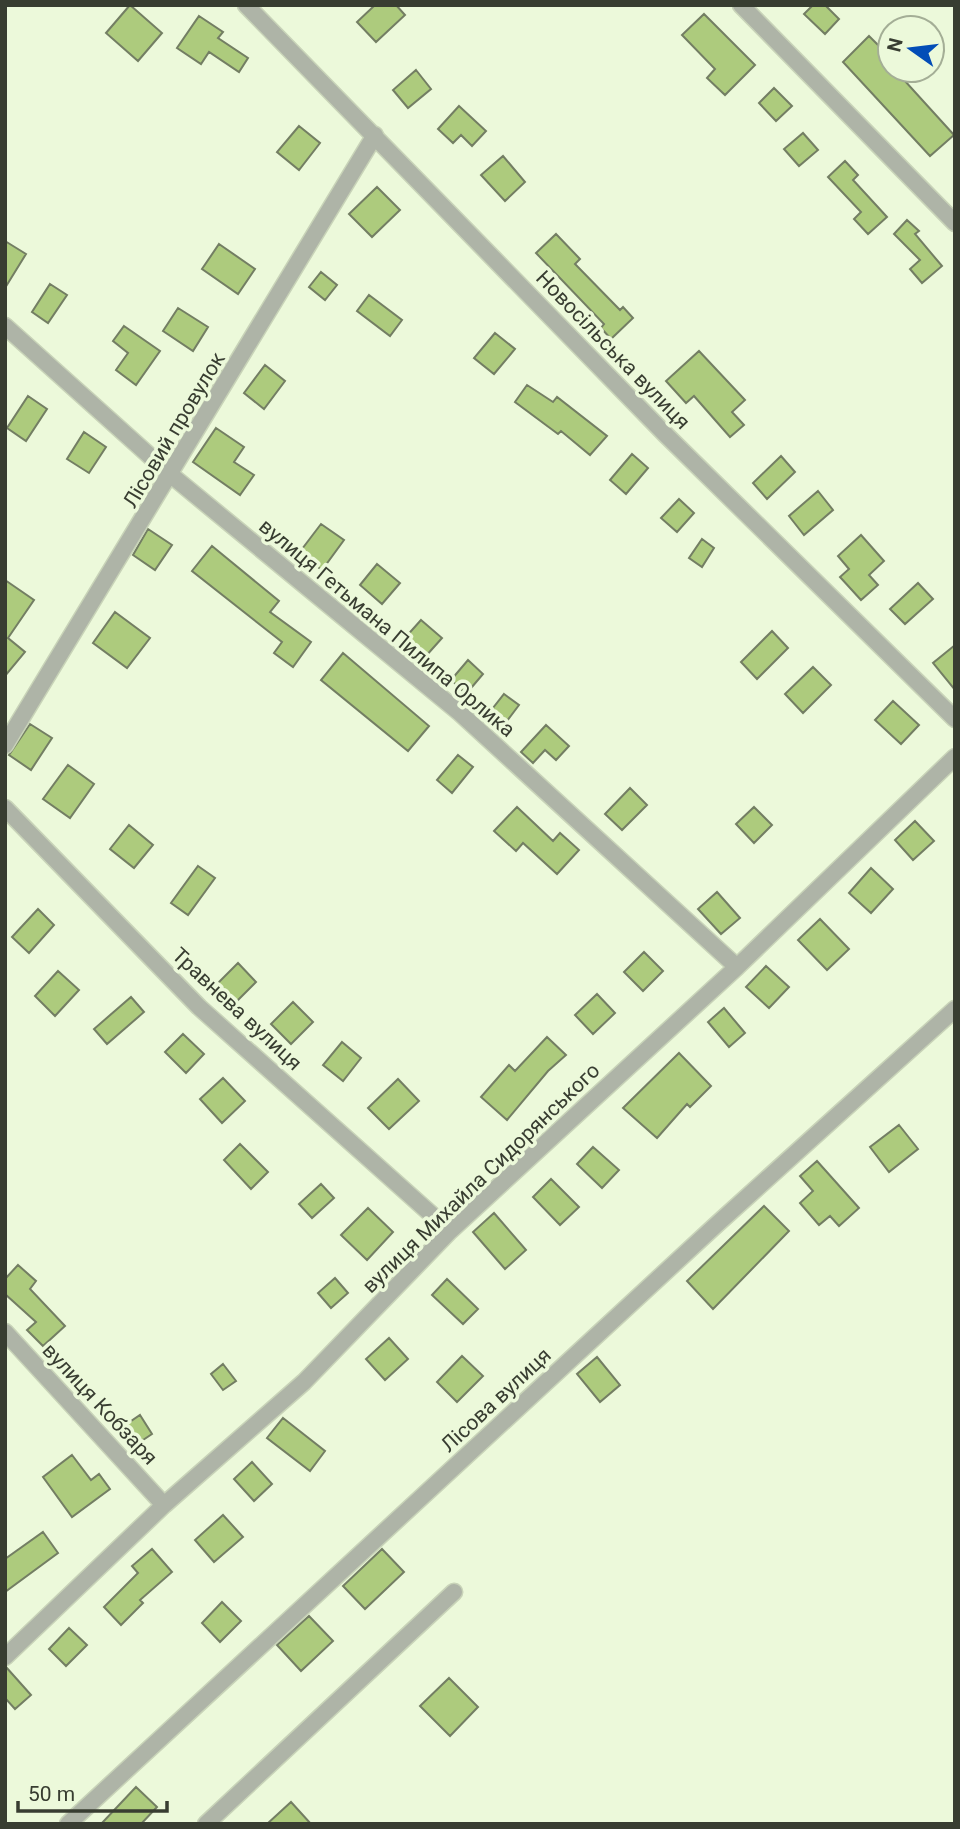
<svg xmlns="http://www.w3.org/2000/svg" width="960" height="1829" font-family="Roboto,sans-serif">
  <style>
    .building { fill: #adcb7d; stroke: #737e63; stroke-width: 2 }
    .lines { fill: none; stroke-linecap: round; stroke-linejoin: round }
    .street-casing { stroke: #c8d3b8; stroke-width: 19 }
    .street { stroke: #aeb4a7; stroke-width: 16 }
    .labels { text-anchor: middle; stroke-width: 7; stroke-linejoin: round; paint-order: stroke }
    .street-label { font-size: 21px; fill: #383d31; stroke: #ecf9da }
  </style>
  <rect width="100%" height="100%" fill="#ecf9da"/>
  <path class="building" d="M 130,5 L 162,33 L 138,61 L 106,33 Z
    M 375,5 L 396,5 L 405,15 L 376,42 L 357,22 Z
    M 813,5 L 825,5 L 839,19 L 825,34 L 804,14 Z
    M 704,14 L 755,65 L 725,95 L 707,78 L 715,69 L 682,35 Z
    M 199,16 L 223,32 L 218,38 L 248,58 L 239,72 L 209,52 L 201,64 L 177,48 Z
    M 869,36 L 890,57 L 886,60 L 890,70 L 895,70 L 954,135 L 930,156 L 843,62 Z
    M 416,70 L 431,89 L 408,108 L 393,90 Z
    M 774,88 L 792,106 L 776,121 L 759,103 Z
    M 459,106 L 486,131 L 472,146 L 461,135 L 453,143 L 438,129 Z
    M 299,126 L 320,143 L 299,170 L 277,152 Z
    M 803,133 L 818,150 L 799,166 L 784,149 Z
    M 503,156 L 525,182 L 505,201 L 481,175 Z
    M 845,161 L 858,175 L 853,180 L 887,217 L 868,234 L 854,219 L 861,212 L 828,177 Z
    M 377,187 L 400,210 L 372,237 L 349,214 Z
    M 907,220 L 919,231 L 915,234 L 942,266 L 922,283 L 910,269 L 920,260 L 894,234 Z
    M 556,234 L 580,259 L 575,264 L 620,310 L 623,307 L 633,318 L 611,339 L 601,328 L 604,324 L 536,253 Z
    M 5,241 L 26,254 L 5,288 Z
    M 219,244 L 255,269 L 238,294 L 202,269 Z
    M 321,272 L 337,285 L 325,300 L 309,287 Z
    M 50,284 L 67,295 L 48,323 L 32,312 Z
    M 369,295 L 402,320 L 390,336 L 357,311 Z
    M 178,308 L 208,327 L 193,351 L 163,331 Z
    M 124,326 L 160,351 L 136,385 L 116,370 L 128,353 L 113,341 Z
    M 495,333 L 515,349 L 494,374 L 474,358 Z
    M 699,351 L 745,400 L 732,412 L 744,425 L 730,437 L 694,396 L 686,403 L 666,381 Z
    M 265,365 L 285,381 L 264,409 L 244,393 Z
    M 527,385 L 553,402 L 557,397 L 607,436 L 590,455 L 561,431 L 558,434 L 515,402 Z
    M 28,396 L 47,409 L 26,441 L 7,428 Z
    M 216,428 L 244,447 L 234,462 L 254,475 L 240,495 L 193,462 Z
    M 84,432 L 106,447 L 89,473 L 67,459 Z
    M 632,454 L 648,468 L 626,494 L 610,480 Z
    M 781,456 L 795,472 L 767,499 L 753,483 Z
    M 818,491 L 833,510 L 804,535 L 789,516 Z
    M 679,499 L 694,513 L 677,532 L 661,518 Z
    M 321,524 L 344,540 L 322,570 L 299,553 Z
    M 148,529 L 172,545 L 155,570 L 133,555 Z
    M 861,535 L 884,561 L 869,575 L 878,585 L 861,600 L 840,577 L 849,569 L 838,556 Z
    M 702,539 L 714,548 L 702,567 L 689,558 Z
    M 212,546 L 279,601 L 270,612 L 311,642 L 293,667 L 274,653 L 282,642 L 192,571 Z
    M 377,564 L 400,583 L 382,604 L 360,585 Z
    M 5,580 L 34,600 L 8,638 L 25,652 L 5,676 Z
    M 918,583 L 933,599 L 905,624 L 890,609 Z
    M 115,612 L 150,638 L 127,668 L 93,643 Z
    M 421,620 L 442,638 L 425,657 L 404,639 Z
    M 772,631 L 788,648 L 757,679 L 741,662 Z
    M 955,645 L 955,690 L 933,663 Z
    M 343,653 L 429,726 L 408,751 L 321,680 Z
    M 468,660 L 483,674 L 466,694 L 451,680 Z
    M 813,667 L 831,685 L 803,713 L 785,694 Z
    M 504,694 L 519,705 L 504,725 L 489,713 Z
    M 893,701 L 919,725 L 901,744 L 875,720 Z
    M 30,724 L 52,738 L 31,770 L 9,755 Z
    M 546,725 L 569,746 L 556,760 L 545,750 L 533,763 L 521,752 Z
    M 458,755 L 473,767 L 452,793 L 437,780 Z
    M 68,765 L 94,784 L 70,818 L 43,799 Z
    M 630,788 L 647,805 L 622,830 L 605,814 Z
    M 517,807 L 553,841 L 560,833 L 579,850 L 557,874 L 523,843 L 516,851 L 494,831 Z
    M 754,807 L 772,825 L 754,843 L 736,824 Z
    M 915,821 L 934,841 L 913,860 L 895,840 Z
    M 129,825 L 153,845 L 134,868 L 110,849 Z
    M 198,866 L 215,878 L 188,915 L 171,903 Z
    M 871,868 L 893,889 L 871,913 L 849,893 Z
    M 717,892 L 740,918 L 721,934 L 698,909 Z
    M 38,909 L 54,925 L 29,953 L 12,937 Z
    M 820,919 L 849,949 L 827,970 L 798,940 Z
    M 644,952 L 663,971 L 643,991 L 624,972 Z
    M 238,963 L 256,982 L 234,1004 L 216,985 Z
    M 766,966 L 789,987 L 769,1008 L 746,987 Z
    M 58,971 L 79,990 L 55,1016 L 35,996 Z
    M 597,994 L 615,1013 L 593,1034 L 575,1015 Z
    M 131,997 L 144,1012 L 107,1044 L 94,1029 Z
    M 293,1002 L 313,1022 L 291,1044 L 271,1024 Z
    M 724,1008 L 745,1033 L 729,1047 L 708,1022 Z
    M 183,1034 L 204,1054 L 186,1073 L 165,1052 Z
    M 547,1037 L 566,1055 L 548,1071 L 507,1120 L 481,1097 L 509,1065 L 515,1071 Z
    M 342,1042 L 361,1058 L 343,1081 L 323,1065 Z
    M 679,1053 L 711,1086 L 690,1107 L 687,1104 L 657,1138 L 623,1108 Z
    M 223,1078 L 245,1101 L 222,1123 L 200,1099 Z
    M 398,1079 L 419,1101 L 389,1129 L 368,1108 Z
    M 899,1125 L 918,1149 L 889,1172 L 870,1147 Z
    M 240,1144 L 268,1172 L 251,1189 L 224,1160 Z
    M 593,1147 L 619,1170 L 602,1188 L 577,1164 Z
    M 817,1161 L 859,1208 L 839,1226 L 830,1216 L 819,1225 L 800,1203 L 813,1191 L 800,1176 Z
    M 551,1179 L 579,1207 L 560,1225 L 533,1197 Z
    M 321,1184 L 334,1198 L 312,1218 L 299,1204 Z
    M 764,1206 L 789,1231 L 713,1309 L 687,1281 Z
    M 368,1208 L 393,1232 L 367,1260 L 341,1235 Z
    M 494,1213 L 526,1250 L 505,1269 L 473,1232 Z
    M 18,1265 L 36,1281 L 30,1289 L 65,1326 L 43,1346 L 27,1330 L 36,1322 L 5,1294 L 5,1279 Z
    M 335,1278 L 348,1293 L 331,1308 L 318,1293 Z
    M 447,1279 L 478,1309 L 463,1324 L 432,1295 Z
    M 389,1338 L 408,1359 L 385,1380 L 366,1359 Z
    M 462,1356 L 483,1376 L 457,1402 L 437,1382 Z
    M 597,1357 L 620,1385 L 600,1402 L 577,1374 Z
    M 223,1364 L 236,1381 L 223,1390 L 211,1374 Z
    M 140,1415 L 152,1434 L 131,1448 L 118,1430 Z
    M 283,1418 L 325,1451 L 310,1471 L 267,1438 Z
    M 72,1455 L 91,1480 L 99,1474 L 110,1489 L 72,1517 L 43,1477 Z
    M 252,1462 L 272,1484 L 254,1501 L 234,1479 Z
    M 223,1515 L 243,1537 L 214,1562 L 195,1540 Z
    M 43,1532 L 58,1553 L 5,1592 L 5,1559 Z
    M 152,1549 L 172,1572 L 140,1600 L 143,1603 L 121,1625 L 104,1607 L 138,1573 L 132,1566 Z
    M 382,1549 L 404,1572 L 365,1609 L 343,1586 Z
    M 222,1602 L 241,1621 L 220,1642 L 202,1623 Z
    M 309,1616 L 333,1641 L 301,1671 L 277,1645 Z
    M 69,1628 L 87,1645 L 66,1666 L 49,1649 Z
    M 6,1667 L 31,1695 L 15,1709 L 5,1698 Z
    M 449,1678 L 478,1707 L 450,1736 L 420,1706 Z
    M 136,1787 L 157,1807 L 141,1824 L 101,1824 Z
    M 291,1802 L 311,1824 L 267,1824 Z"/>
  <g class="lines">
    <defs>
      <path id="street" d="M 246,5 L 666,435 L 955,719
        M 741,5 L 955,223
        M 5,326 L 171,475 L 460,713 L 737,967
        M 5,745 L 375,135
        M 5,808 L 199,1007 L 450,1231
        M 5,1332 L 164,1505
        M 5,1657 L 164,1505 L 304,1382 L 450,1231 L 737,967 L 955,757
        M 68,1824 L 716,1225 L 955,1009
        M 206,1824 L 454,1592"/>
    </defs>
    <use href="#street" class="street-casing"/>
    <use href="#street" class="street"/>
  </g>
  <g class="labels">
    <g class="street-label">
      <text transform="translate(613 350) rotate(46)" y="7">Новосільська вулиця</text>
      <text transform="translate(174 430) rotate(-59)" y="7">Лісовий провулок</text>
      <text transform="translate(387 628) rotate(40)" y="7">вулиця Гетьмана Пилипа Орлика</text>
      <text transform="translate(237 1009) rotate(43)" y="7">Травнева вулиця</text>
      <text transform="translate(481 1178) rotate(-44)" y="7">вулиця Михайла Сидорянського</text>
      <text transform="translate(496 1400) rotate(-43)" y="7">Лісова вулиця</text>
      <text transform="translate(100 1404) rotate(47)" y="7">вулиця Кобзаря</text>
    </g>
  </g>
  <rect width="960" height="1829" fill="none" stroke="#383d31" stroke-width="14"/>
  <g transform="translate(911 49) rotate(284)"><circle r="33" fill="#ecf9da" stroke="#a4ae96" stroke-width="2"/>
  <path d="M0-5L12 26L0 18L-12 26Z" fill="#034db7"/>
  <text y="-10" font-size="19" font-weight="bold" text-anchor="middle" fill="#383d31">N</text>
  </g>
  <path d="M18 1801v10h149v-10" fill="none" stroke="#383d31" stroke-width="3.5"/>
  <text x="28" y="1801" font-size="21" fill="#383d31" stroke="#ecf9da" stroke-width="5" paint-order="stroke">50 m</text>
</svg>
